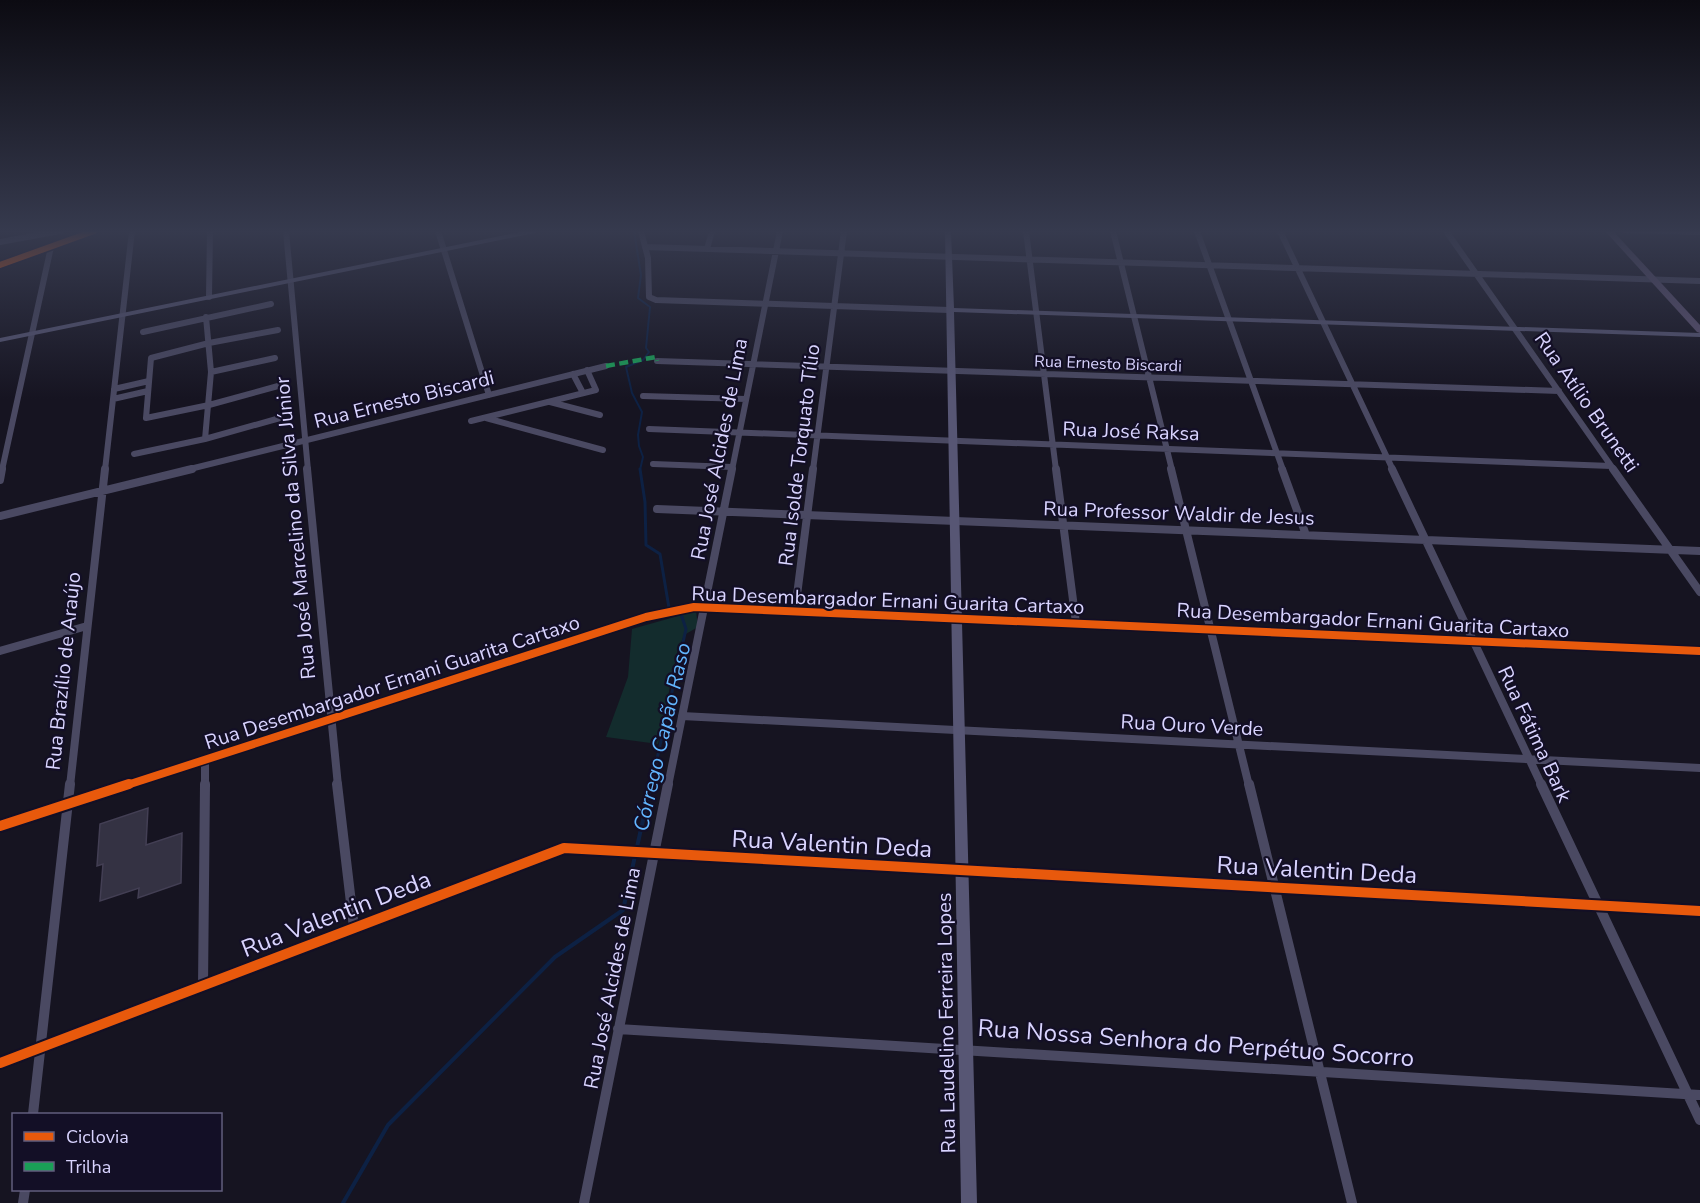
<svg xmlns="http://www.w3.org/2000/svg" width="1700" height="1203" font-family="'Nunito Sans',sans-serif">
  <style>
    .green { fill: #132c2d }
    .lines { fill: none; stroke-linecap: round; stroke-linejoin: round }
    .stream-far2 { stroke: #0d2144; stroke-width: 2 }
    .stream-far1 { stroke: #0d2144; stroke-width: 3 }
    .stream { stroke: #0d2144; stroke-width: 4 }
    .building { fill: #343243; stroke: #433f54; stroke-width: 1.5 }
    .street-far2 { stroke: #4a4962; stroke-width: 6 }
    .street-far1 { stroke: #4a4962; stroke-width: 8 }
    .street { stroke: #4a4962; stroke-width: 10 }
    .secondary { fill: #575674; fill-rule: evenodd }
    .primary { fill: #5e5373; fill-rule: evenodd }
    .quiet { stroke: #1a9f57; stroke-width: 4.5; stroke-dasharray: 9 4.5; stroke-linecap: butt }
    .cycleway-far2-casing { stroke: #130f26; stroke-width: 9 }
    .cycleway-far1-casing { stroke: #130f26; stroke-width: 11 }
    .cycleway-casing { stroke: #130f26; stroke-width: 14 }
    .cycleway-far2 { stroke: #e8590c; stroke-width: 6 }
    .cycleway-far1 { stroke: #e8590c; stroke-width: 8 }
    .cycleway { stroke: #e8590c; stroke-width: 10 }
    .labels { text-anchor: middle; stroke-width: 4.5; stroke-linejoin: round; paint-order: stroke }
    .far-street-label { font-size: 16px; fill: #d9d4ff; stroke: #130f26 }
    .street-label { font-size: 20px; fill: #d9d4ff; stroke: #130f26 }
    .water-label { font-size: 21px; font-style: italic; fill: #62b6ff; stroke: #130f26 }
    .near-street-label { font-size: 24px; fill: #d9d4ff; stroke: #130f26 }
  </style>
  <rect width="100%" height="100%" fill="#161421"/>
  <path class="green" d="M 696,611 L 698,627 L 684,635 L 677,653 L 658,744 L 606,737 L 628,677 L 632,629 Z"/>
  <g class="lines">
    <path class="stream-far2" d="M 634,231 L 641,275 L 638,298 L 650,307 L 646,348 L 649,352 L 643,360 L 626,367 L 632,393 L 642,412 L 638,435 L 639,446 L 643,457 L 640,470"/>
    <path class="stream-far1" d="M 640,469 L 645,502 L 646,545 L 660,554 L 669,608 L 672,610
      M 651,786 L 686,629 L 681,614 L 678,613"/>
    <path class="stream" d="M 343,1203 L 388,1125 L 555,957 L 623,910 L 651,784"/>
  </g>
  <path class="building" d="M 148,808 L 146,845 L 182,833 L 181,883 L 138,898 L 139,888 L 100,901 L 103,864 L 97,866 L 100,824 Z"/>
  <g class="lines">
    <path class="street-far2" d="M 286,231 L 308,470
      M 438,231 L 489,395
      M 641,231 L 648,258 L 649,297 L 656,300 L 949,310
      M 1026,231 L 1056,470
      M 1113,231 L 1172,470
      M 1197,231 L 1283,470
      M 1280,231 L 1393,470
      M 1446,231 L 1614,470
      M 0,242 L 60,231
      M 645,247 L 1700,281
      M 707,249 L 712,231
      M 209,297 L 210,231
      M 278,330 L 209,343 L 151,358 L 146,418 L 209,405 L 278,386
      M 143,332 L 271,304
      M 657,361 L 1559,391
      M 211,372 L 275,358
      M 573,374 L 583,393
      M 114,389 L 149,381
      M 643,396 L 746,399
      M 113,399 L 148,391
      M 550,402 L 600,415
      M 486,418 L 603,450
      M 471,421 L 596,390 L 587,370
      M 649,429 L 1611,466
      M 205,439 L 211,372 L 206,317
      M 134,454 L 205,439 L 280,418
      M 653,464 L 732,467
      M 2,470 L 51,247
      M 105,470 L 132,231
      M 186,470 L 606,366
      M 732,470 L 780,231
      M 813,470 L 844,231"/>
    <path class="street-far1" d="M 307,469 L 338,786
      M 1056,469 L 1076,623
      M 1171,469 L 1249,786
      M 1282,469 L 1306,535
      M 1392,469 L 1542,786
      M 1613,469 L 1700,592
      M 0,480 L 2,469
      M 657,509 L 1700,551
      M 0,516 L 192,469
      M 795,611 L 813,469
      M 0,651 L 87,626
      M 682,716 L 1700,768
      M 70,786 L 105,469
      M 124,786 L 646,617 L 694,607 L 1700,651
      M 205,786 L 205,760
      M 668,786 L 732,469"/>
    <path class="street" d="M 337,784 L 354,928
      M 1249,784 L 1352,1203
      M 1541,784 L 1700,1120
      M 0,826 L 129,784
      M 203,986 L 205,784
      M 618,1029 L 1700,1095
      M 0,1063 L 564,848 L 1700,911
      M 33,1114 L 70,784
      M 23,1203 L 25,1190
      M 584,1203 L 668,784"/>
    <path class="secondary" d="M 87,231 L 97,231 L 0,267 L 0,263 Z
      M 525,231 L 538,231 L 535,233 L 0,342 L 0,338 Z
      M 945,231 L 951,231 L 954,308 L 1700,333 L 1700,337 L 954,312 L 977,1203 L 961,1203 Z
      M 1621,231 L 1700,231 L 1700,235 L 1624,233 Z"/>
    <path class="primary" d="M 1605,231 L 1613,231 L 1700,325 L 1700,333 L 1697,332 Z"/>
    <path class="quiet" d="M 606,366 L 656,357 L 657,361"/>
    <defs>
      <path id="cycleway-far2" d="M 0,265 L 94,231"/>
      <path id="cycleway-far1" d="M 124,786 L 646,617 L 694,607 L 1700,651"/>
      <path id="cycleway" d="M 0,826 L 129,784
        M 0,1063 L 564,848 L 1700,911"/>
    </defs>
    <use href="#cycleway-far2" class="cycleway-far2-casing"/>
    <use href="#cycleway-far1" class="cycleway-far1-casing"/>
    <use href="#cycleway" class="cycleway-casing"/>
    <use href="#cycleway-far2" class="cycleway-far2"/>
    <use href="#cycleway-far1" class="cycleway-far1"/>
    <use href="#cycleway" class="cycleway"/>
  </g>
  <linearGradient id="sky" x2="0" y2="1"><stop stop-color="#0c0b12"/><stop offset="0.58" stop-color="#363a4e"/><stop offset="1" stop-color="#363a4e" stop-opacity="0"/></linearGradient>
  <rect width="1700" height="399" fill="url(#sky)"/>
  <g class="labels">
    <g class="far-street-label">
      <text transform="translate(1108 363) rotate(2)" y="6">Rua Ernesto Biscardi</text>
    </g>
    <g class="street-label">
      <text transform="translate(404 399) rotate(-14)" y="7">Rua Ernesto Biscardi</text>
      <text transform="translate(1587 402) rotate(55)" y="7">Rua Atílio Brunetti</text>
      <text transform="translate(1131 431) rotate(2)" y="7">Rua José Raksa</text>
      <text transform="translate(719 449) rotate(-79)" y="7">Rua José Alcides de Lima</text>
      <text transform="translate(799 455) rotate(-83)" y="7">Rua Isolde Torquato Tílio</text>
      <text transform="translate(1179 513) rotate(2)" y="7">Rua Professor Waldir de Jesus</text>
      <text transform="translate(295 528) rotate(-95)" y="7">Rua José Marcelino da Silva Júnior</text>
      <text transform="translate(888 600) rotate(2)" y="7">Rua Desembargador Ernani Guarita Cartaxo</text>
      <text transform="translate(1373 620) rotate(3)" y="7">Rua Desembargador Ernani Guarita Cartaxo</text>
      <text transform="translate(63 671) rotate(-84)" y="7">Rua Brazílio de Araújo</text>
      <text transform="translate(392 682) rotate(-18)" y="7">Rua Desembargador Ernani Guarita Cartaxo</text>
      <text transform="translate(1192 725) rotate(3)" y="7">Rua Ouro Verde</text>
      <text transform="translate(1535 734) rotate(65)" y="7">Rua Fátima Bark</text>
      <text transform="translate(612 978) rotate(-79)" y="7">Rua José Alcides de Lima</text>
      <text transform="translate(946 1023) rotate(-91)" y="7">Rua Laudelino Ferreira Lopes</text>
    </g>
    <g class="water-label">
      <text transform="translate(662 737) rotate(-77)" y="7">Córrego Capão Raso</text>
    </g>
    <g class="near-street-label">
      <text transform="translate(832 844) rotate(3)" y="8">Rua Valentin Deda</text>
      <text transform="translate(1317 870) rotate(3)" y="8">Rua Valentin Deda</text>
      <text transform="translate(336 914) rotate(-21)" y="8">Rua Valentin Deda</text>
      <text transform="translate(1196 1043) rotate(4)" y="8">Rua Nossa Senhora do Perpétuo Socorro</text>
    </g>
  </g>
  <rect x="12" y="1113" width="210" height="78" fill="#130f26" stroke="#625e7d" stroke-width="1.5"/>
  <rect x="24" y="1132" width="30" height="9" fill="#e8590c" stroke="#625e7d" stroke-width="1.5"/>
  <text x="66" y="1143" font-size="18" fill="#d9d4ff">Ciclovia</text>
  <rect x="24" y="1162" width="30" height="9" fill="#1a9f57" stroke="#625e7d" stroke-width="1.5"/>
  <text x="66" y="1173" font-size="18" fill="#d9d4ff">Trilha</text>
</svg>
